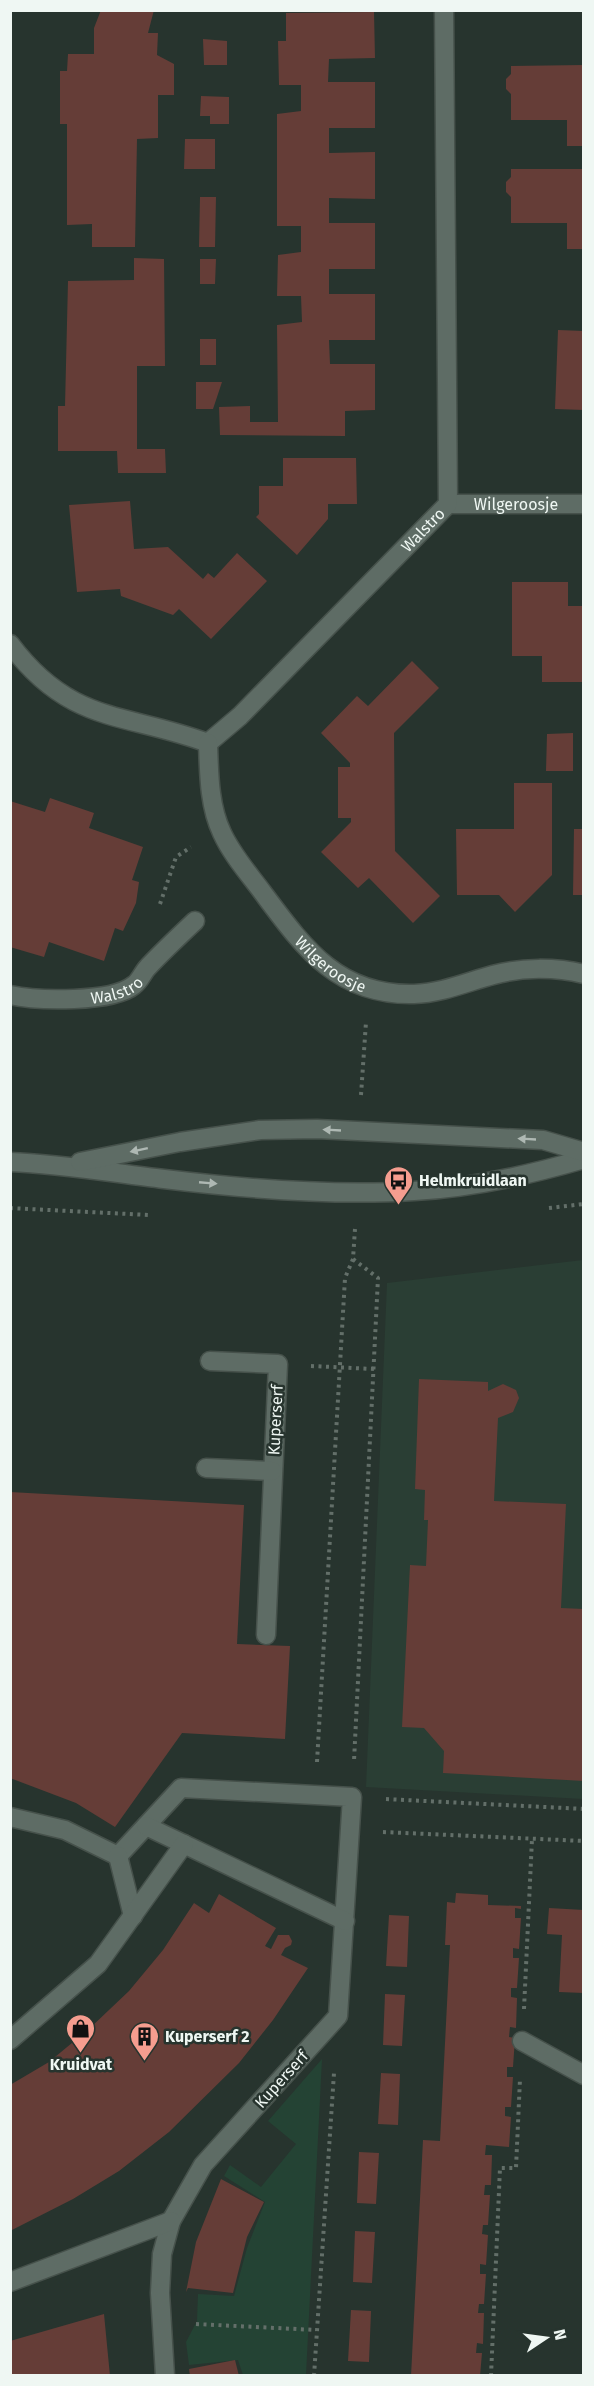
<svg xmlns="http://www.w3.org/2000/svg" width="594" height="2386" font-family="'Fira Sans',sans-serif">
  <style>
    .built { fill: #2a3e34 }
    .green { fill: #244334 }
    .building { fill: #653d37 }
    .lines { fill: none; stroke-linecap: round; stroke-linejoin: round }
    .minor-casing { stroke: #46514b; stroke-width: 21 }
    .path { stroke: #636f69; stroke-width: 4; stroke-dasharray: 3 4.5; stroke-linecap: butt }
    .minor { stroke: #5e6c65; stroke-width: 18 }
    .oneway { fill: #aeb8b3 }
    .labels { text-anchor: middle; stroke-width: 5; stroke-linejoin: round; paint-order: stroke }
    .street-label { font-size: 16px; fill: #eff7f3; stroke: #27342e }
    .poi-label { font-size: 16px; font-weight: bold; fill: #eff7f3; stroke: #27342e; text-anchor: start }
  </style>
  <rect width="100%" height="100%" fill="#27342e"/>
  <path class="built" d="M 583,1260 L 583,1799 L 366,1787 L 387,1283 Z"/>
  <path class="green" d="M 322,2059 L 306,2375 L 243,2375 L 238,2360 L 189,2365 L 186,2342 L 197,2321 L 198,2294 L 234,2296 L 247,2248 L 265,2202 L 224,2176 L 230,2165 L 261,2187 L 296,2144 L 268,2121 Z"/>
  <path class="building" d="M 101,10 L 154,10 L 148,33 L 158,33 L 157,55 L 174,64 L 174,95 L 158,95 L 158,138 L 137,139 L 135,247 L 92,247 L 92,224 L 67,225 L 67,124 L 60,124 L 60,71 L 67,71 L 68,54 L 94,54 L 94,28 Z
    M 374,12 L 375,58 L 329,59 L 328,82 L 375,82 L 375,128 L 329,128 L 329,153 L 375,152 L 375,199 L 329,198 L 329,223 L 375,223 L 375,269 L 329,269 L 329,294 L 375,294 L 375,340 L 329,340 L 330,364 L 375,364 L 375,410 L 345,411 L 345,436 L 220,435 L 219,407 L 250,406 L 250,422 L 278,422 L 277,325 L 302,322 L 301,296 L 277,296 L 278,255 L 301,252 L 301,226 L 277,226 L 277,114 L 301,111 L 301,85 L 279,85 L 278,41 L 286,41 L 286,13 Z
    M 203,39 L 227,41 L 227,65 L 204,65 Z
    M 584,65 L 584,146 L 567,146 L 567,120 L 511,120 L 511,94 L 506,89 L 506,79 L 511,74 L 511,66 Z
    M 201,96 L 229,97 L 229,124 L 210,124 L 210,116 L 200,116 Z
    M 185,139 L 215,139 L 215,169 L 184,169 Z
    M 511,169 L 584,169 L 584,249 L 567,249 L 567,223 L 511,223 L 511,197 L 506,192 L 506,182 L 511,177 Z
    M 200,197 L 216,197 L 215,247 L 199,247 Z
    M 134,258 L 164,259 L 165,366 L 137,366 L 137,449 L 165,449 L 166,473 L 118,473 L 117,451 L 58,451 L 58,406 L 65,406 L 68,281 L 134,280 Z
    M 200,259 L 216,259 L 215,284 L 200,284 Z
    M 558,330 L 584,331 L 584,410 L 555,409 Z
    M 200,339 L 216,339 L 216,365 L 200,365 Z
    M 196,382 L 222,382 L 213,409 L 196,409 Z
    M 283,458 L 356,458 L 357,504 L 328,504 L 328,519 L 297,555 L 256,517 L 259,514 L 259,486 L 283,486 Z
    M 130,501 L 134,549 L 168,547 L 203,579 L 208,573 L 214,578 L 237,553 L 267,581 L 211,639 L 179,609 L 173,615 L 121,596 L 120,589 L 77,592 L 69,505 Z
    M 512,582 L 568,582 L 568,606 L 584,606 L 584,682 L 542,682 L 542,656 L 512,656 Z
    M 412,661 L 439,688 L 394,733 L 395,851 L 440,896 L 413,923 L 369,878 L 358,888 L 321,852 L 351,822 L 351,818 L 338,818 L 338,767 L 350,767 L 350,763 L 321,733 L 357,696 L 368,706 Z
    M 573,733 L 573,771 L 546,771 L 547,734 Z
    M 514,783 L 552,783 L 552,875 L 515,912 L 499,895 L 457,895 L 456,829 L 514,829 Z
    M 50,798 L 94,813 L 89,828 L 143,847 L 132,880 L 139,882 L 136,903 L 123,931 L 115,928 L 104,961 L 49,942 L 44,957 L 10,947 L 10,801 L 45,812 Z
    M 574,829 L 584,829 L 584,895 L 573,895 Z
    M 419,1379 L 488,1382 L 488,1391 L 503,1384 L 516,1390 L 519,1398 L 513,1412 L 498,1418 L 494,1501 L 566,1504 L 561,1608 L 584,1609 L 584,1781 L 443,1773 L 444,1751 L 424,1728 L 402,1727 L 410,1565 L 426,1566 L 428,1520 L 424,1520 L 425,1490 L 415,1489 Z
    M 10,1492 L 244,1505 L 237,1644 L 290,1646 L 285,1739 L 182,1733 L 115,1827 L 76,1803 L 10,1778 Z
    M 456,1893 L 488,1895 L 488,1905 L 521,1906 L 521,1909 L 515,1908 L 515,1918 L 521,1918 L 519,1949 L 513,1948 L 513,1958 L 519,1958 L 517,1988 L 511,1988 L 511,1997 L 517,1998 L 516,2028 L 510,2027 L 509,2037 L 515,2038 L 513,2067 L 507,2067 L 507,2077 L 513,2077 L 511,2107 L 505,2107 L 505,2116 L 511,2117 L 509,2147 L 486,2145 L 485,2155 L 492,2155 L 491,2185 L 485,2185 L 484,2195 L 490,2195 L 488,2225 L 483,2225 L 482,2234 L 488,2235 L 486,2265 L 480,2264 L 480,2274 L 486,2274 L 484,2304 L 479,2304 L 478,2313 L 484,2313 L 483,2344 L 477,2343 L 476,2353 L 482,2353 L 480,2376 L 411,2376 L 423,2140 L 440,2141 L 450,1945 L 445,1945 L 447,1902 L 455,1903 Z
    M 219,1894 L 276,1928 L 265,1946 L 271,1949 L 278,1935 L 289,1935 L 292,1941 L 291,1945 L 285,1948 L 281,1955 L 308,1968 L 273,2020 L 239,2063 L 169,2132 L 119,2171 L 73,2199 L 10,2231 L 10,2085 L 49,2062 L 90,2028 L 129,1991 L 163,1950 L 194,1903 L 209,1913 Z
    M 549,1908 L 584,1910 L 584,1993 L 559,1992 L 562,1935 L 547,1934 Z
    M 389,1915 L 409,1916 L 407,1967 L 386,1966 Z
    M 385,1994 L 405,1995 L 402,2046 L 383,2045 Z
    M 381,2073 L 400,2074 L 398,2125 L 378,2124 Z
    M 359,2152 L 379,2153 L 376,2204 L 357,2203 Z
    M 221,2179 L 264,2202 L 247,2237 L 233,2293 L 188,2288 L 186,2292 L 196,2242 Z
    M 355,2231 L 375,2232 L 372,2283 L 353,2282 Z
    M 351,2310 L 371,2311 L 369,2362 L 348,2361 Z
    M 104,2314 L 110,2376 L 10,2376 L 10,2341 Z
    M 235,2360 L 239,2376 L 190,2376 L 189,2369 Z"/>
  <g class="lines">
    <defs>
      <g id="minor">
        <path id="s1" d="M 448,504 L 584,504"/>
        <path id="s2" d="M 10,644 C 71,725 124,712 208,743 L 240,716 L 448,504 L 444,10"/>
        <path id="s3" d="M 208,743 C 209,773 209,806 222,833 C 232,855 249,874 263,893 C 304,948 338,996 414,994 C 442,993 467,982 493,975 C 522,967 555,967 584,974"/>
        <path id="s4" d="M 10,995 C 37,1001 112,1003 134,985 C 140,981 143,972 148,967 C 163,951 179,936 195,921"/>
        <path d="M 10,1162 C 62,1164 113,1173 164,1179 C 246,1189 332,1196 414,1191 C 471,1188 529,1175 584,1159"/>
        <path d="M 80,1162 L 180,1142 L 260,1130 L 317,1129 L 543,1140 L 584,1152"/>
        <path d="M 210,1361 L 278,1364 L 266,1635"/>
        <path d="M 206,1468 L 272,1471"/>
        <path d="M 10,1817 L 65,1830 L 118,1856 L 181,1788 L 352,1797 L 338,2016 L 203,2165 L 171,2221 L 162,2254 L 160,2293 L 165,2376"/>
        <path d="M 146,1826 L 345,1921"/>
        <path d="M 118,1856 L 133,1916"/>
        <path d="M 10,2040 L 98,1964 L 184,1844"/>
        <path d="M 522,2041 L 584,2075"/>
        <path d="M 10,2282 L 171,2221"/>
      </g>
    </defs>
    <use href="#minor" class="minor-casing"/>
    <path class="path" d="M 160,904 L 176,857 L 191,847
      M 361,1095 L 366,1022
      M 10,1208 L 148,1215
      M 549,1208 L 584,1204
      M 353,1259 L 378,1278 L 354,1761
      M 311,1366 L 374,1369
      M 317,1762 L 345,1278 L 353,1259 L 355,1229
      M 386,1799 L 584,1809
      M 383,1832 L 584,1841
      M 524,2009 L 532,1839
      M 196,2324 L 316,2330
      M 314,2376 L 334,2073
      M 491,2376 L 500,2168 L 516,2168 L 520,2079"/>
    <use href="#minor" class="minor"/>
  </g>
  <defs><path id="oneway-solid" d="M-6-.8H1V-3.2L6.5 0L1 3.2V.8H-6Z" transform="scale(1.5)"/></defs>
  <g class="oneway">
    <use href="#oneway-solid" transform="translate(332 1130) rotate(-177)"/>
    <use href="#oneway-solid" transform="translate(527 1139) rotate(-177)"/>
    <use href="#oneway-solid" transform="translate(139 1150) rotate(168)"/>
    <use href="#oneway-solid" transform="translate(208 1183) rotate(5)"/>
  </g>
  <defs>
    <symbol id="bus-pin" viewBox="-11 -11 22 30"><path d="M0 17L-7.5 6A9.5 9.5 0 1 1 7.5 6Z" fill="#f59d8f" stroke="#27342e"/><path d="M-5-6H5V4H4V6H2V4H-2V6H-4V4H-5ZM-3.5-4V0h7V-4ZM-3.5 1.2v1.5H-2V1.2ZM2 1.2v1.5H3.5V1.2Z" fill="#111"/></symbol>
    <symbol id="shop-pin" viewBox="-11 -11 22 30"><path d="M0 17L-7.5 6A9.5 9.5 0 1 1 7.5 6Z" fill="#f59d8f" stroke="#27342e"/><path d="M-5-2.5h2.3a2.7 3.5 0 0 1 5.4 0H5L5.5 6h-11ZM-1.5-2.5h3a1.5 2.3 0 0 0-3 0Z" fill="#111"/></symbol>
    <symbol id="building-pin" viewBox="-11 -11 22 30"><path d="M0 17L-7.5 6A9.5 9.5 0 1 1 7.5 6Z" fill="#f59d8f" stroke="#27342e"/><path d="M-4-6H4V6H1V3H-1V6H-4ZM-2.5-4.3h1.7v1.8h-1.7ZM.8-4.3h1.7v1.8H.8ZM-2.5-1h1.7V.8h-1.7ZM.8-1h1.7V.8H.8Z" fill="#111"/></symbol>
  </defs>
  <g fill-rule="evenodd">
    <use href="#bus-pin" x="382" y="1164" width="33" height="45"/>
    <use href="#shop-pin" x="64" y="2012" width="33" height="45"/>
    <use href="#building-pin" x="128" y="2020" width="33" height="45"/>
  </g>
  <g class="labels">
    <g class="street-label">
      <text dy="6" stroke="none"><textPath href="#s1" startOffset="68">Wilgeroosje</textPath></text>
      <text dy="6" stroke="none"><textPath href="#s2" startOffset="530">Walstro</textPath></text>
      <text dy="6" stroke="none"><textPath href="#s3" startOffset="264">Wilgeroosje</textPath></text>
      <text dy="6" stroke="none"><textPath href="#s4" startOffset="108">Walstro</textPath></text>
      <text transform="translate(275 1420) rotate(-87)" y="6">Kuperserf</text>
      <text transform="translate(281 2079) rotate(-48)" y="6">Kuperserf</text>
    </g>
    <g class="poi-label">
      <text x="419" y="1186">Helmkruidlaan</text>
      <text x="165" y="2042">Kuperserf 2</text>
      <text x="81" y="2070" text-anchor="middle">Kruidvat</text>
    </g>
  </g>
  <rect width="594" height="2386" fill="none" stroke="#eff7f3" stroke-width="24"/>
  <g transform="translate(546 2338) rotate(77)" stroke="#27342e" stroke-width="4.5" paint-order="stroke">
  <path d="M0-4.5L10 22L0 15L-10 22Z" fill="#eff7f3"/>
  <text y="-9" font-size="16" font-weight="bold" text-anchor="middle" fill="#eff7f3">N</text>
  </g>
</svg>
